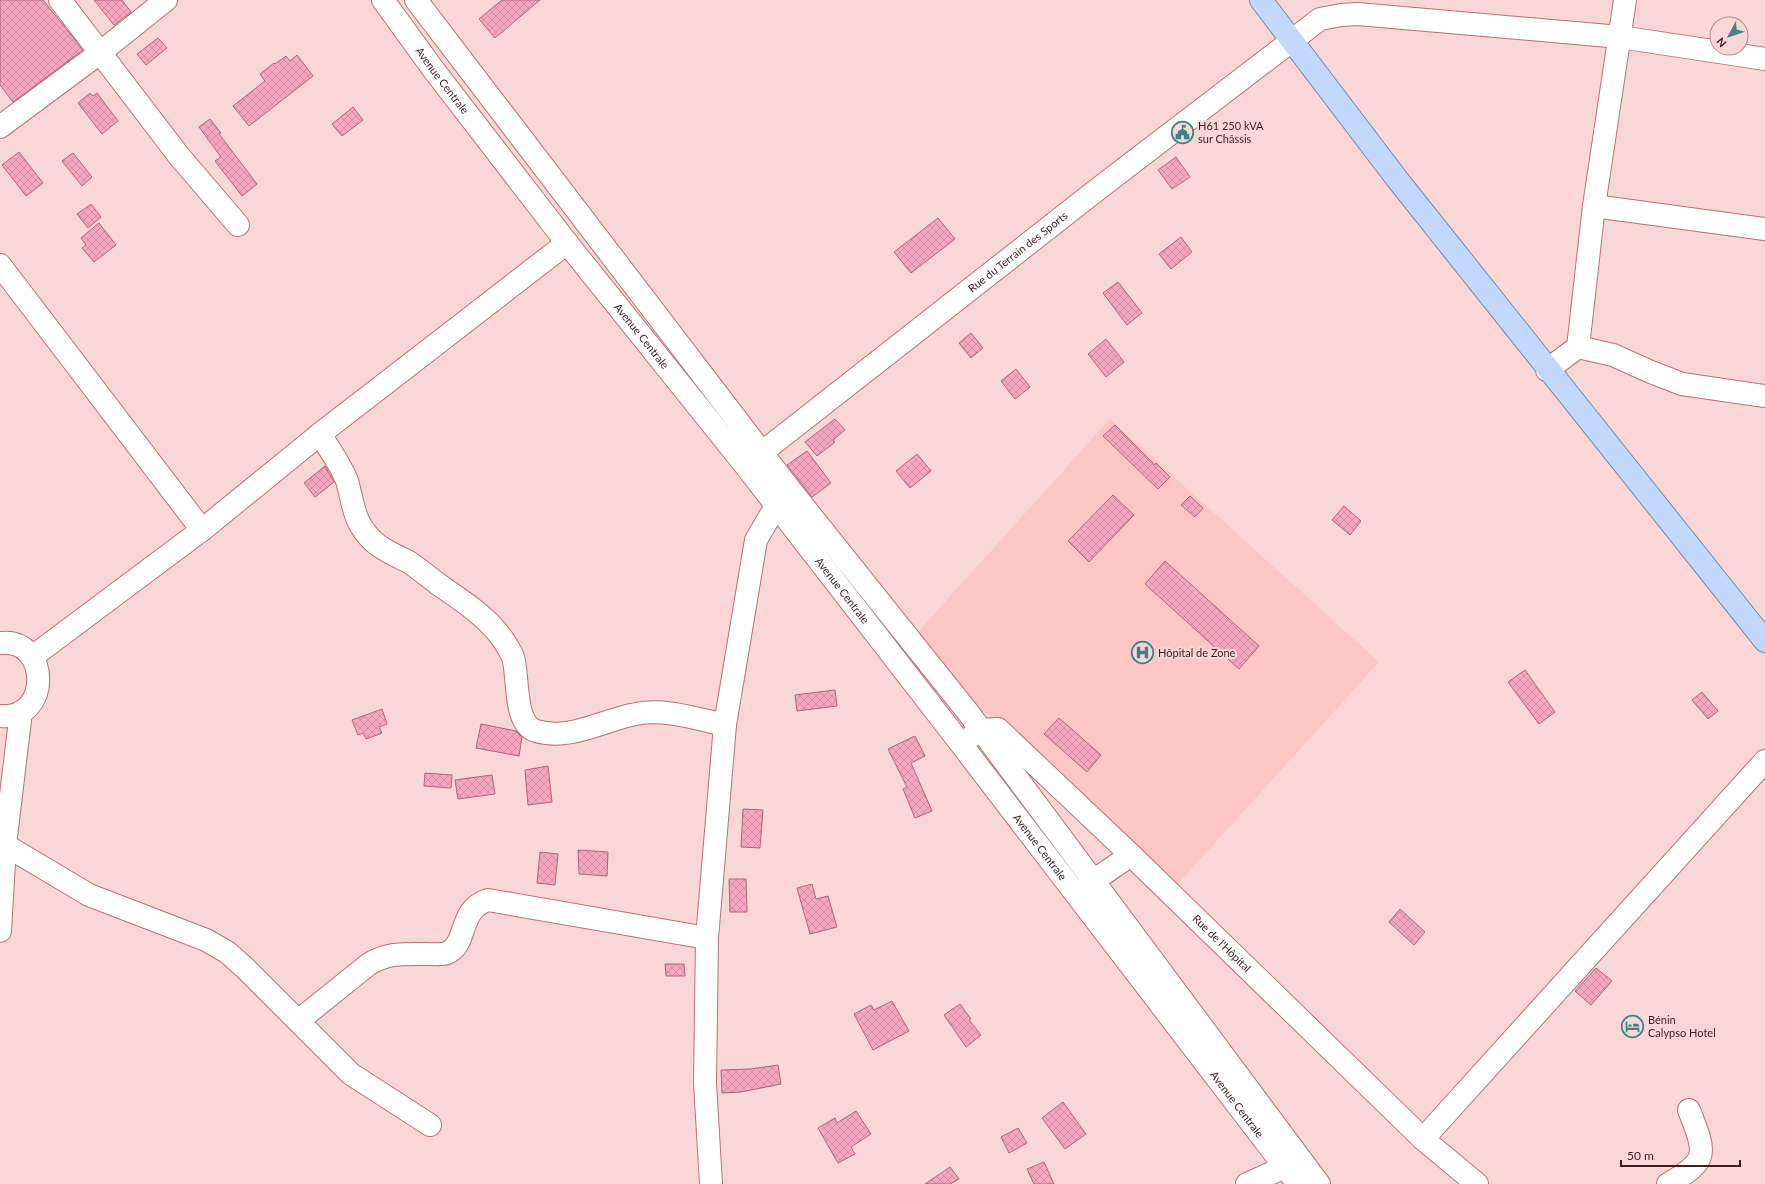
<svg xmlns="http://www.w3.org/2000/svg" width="1765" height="1184" font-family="Lato,sans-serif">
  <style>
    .built { fill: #fec6c5 }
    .building { fill: url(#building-cross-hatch); stroke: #ad657d }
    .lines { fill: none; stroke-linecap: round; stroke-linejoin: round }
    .minor-casing { stroke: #bc7071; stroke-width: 24 }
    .major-casing { stroke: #7987ae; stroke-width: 24 }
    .minor { stroke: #fff; stroke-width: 22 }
    .major { stroke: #c2d9fd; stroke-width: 22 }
    .labels { text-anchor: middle; stroke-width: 4; stroke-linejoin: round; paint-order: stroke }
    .street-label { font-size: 11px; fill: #3d1e1f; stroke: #fad7d7 }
    .poi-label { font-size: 11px; fill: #3d1e1f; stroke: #fad7d7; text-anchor: start }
  </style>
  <defs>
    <pattern id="building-cross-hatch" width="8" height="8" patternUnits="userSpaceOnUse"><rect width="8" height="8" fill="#f6a7c0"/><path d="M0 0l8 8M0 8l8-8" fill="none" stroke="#d48fa5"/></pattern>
  </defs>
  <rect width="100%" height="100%" fill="#fad7d7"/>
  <path class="built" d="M 1110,419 L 1379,662 L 1176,886 L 908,643 Z"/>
  <path class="building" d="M 0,0 L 43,0 L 83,50 L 13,102 L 0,85 Z
    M 94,0 L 122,0 L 131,12 L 114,25 Z
    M 502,0 L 540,0 L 495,38 L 479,19 Z
    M 158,38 L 167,48 L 146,65 L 137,54 Z
    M 297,55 L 313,76 L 249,126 L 233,106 L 265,81 L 260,74 L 274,63 L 275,64 L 286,56 L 290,61 Z
    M 90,93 L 93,96 L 97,93 L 118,121 L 102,134 L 78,103 Z
    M 353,107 L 363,120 L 342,136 L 332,124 Z
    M 210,119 L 221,133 L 219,134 L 257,184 L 242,196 L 215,161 L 221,157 L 199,127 Z
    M 19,152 L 43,183 L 26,196 L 2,165 Z
    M 73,153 L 92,177 L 82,186 L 62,161 Z
    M 1176,157 L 1190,177 L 1172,189 L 1158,170 Z
    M 91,204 L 101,217 L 88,228 L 77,214 Z
    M 938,218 L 955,239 L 911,273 L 894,252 Z
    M 99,223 L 116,245 L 94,262 L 82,248 L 86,245 L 81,238 Z
    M 1181,237 L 1192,252 L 1171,269 L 1159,254 Z
    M 1118,282 L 1142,313 L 1127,325 L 1103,293 Z
    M 971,333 L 983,348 L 971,358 L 959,343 Z
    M 1106,339 L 1124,362 L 1106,377 L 1088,354 Z
    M 1016,369 L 1030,387 L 1015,399 L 1001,381 Z
    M 835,419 L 845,430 L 833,440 L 835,442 L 817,456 L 805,442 Z
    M 1115,425 L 1155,465 L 1156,463 L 1170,477 L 1158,489 L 1103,436 Z
    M 807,451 L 831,483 L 812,497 L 787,465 Z
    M 917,454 L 931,471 L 910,488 L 896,471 Z
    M 325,466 L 334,482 L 315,497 L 304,483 Z
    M 1113,495 L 1134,515 L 1089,562 L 1068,541 Z
    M 1190,496 L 1203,508 L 1195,517 L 1181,505 Z
    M 1344,506 L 1361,521 L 1350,535 L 1332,520 Z
    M 1165,561 L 1259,646 L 1239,669 L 1145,584 Z
    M 1525,670 L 1555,712 L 1539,724 L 1508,682 Z
    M 835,690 L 837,706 L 797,711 L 795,695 Z
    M 1702,692 L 1718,711 L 1708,719 L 1692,700 Z
    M 382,709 L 387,724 L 379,727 L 382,733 L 366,739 L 363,733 L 358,735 L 352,720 Z
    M 1059,718 L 1101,755 L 1087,772 L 1044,734 Z
    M 481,724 L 516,731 L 522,737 L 519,756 L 476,748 Z
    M 915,736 L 925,756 L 911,763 L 932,811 L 915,818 L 903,789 L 907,787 L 888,749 Z
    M 548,766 L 552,802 L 528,805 L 525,770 Z
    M 425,773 L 452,775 L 451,788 L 424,786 Z
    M 492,775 L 495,794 L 458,799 L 455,780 Z
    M 743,809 L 763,810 L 760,848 L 741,847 Z
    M 578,850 L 608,852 L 607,876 L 579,874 Z
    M 540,852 L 558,854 L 555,885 L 537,883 Z
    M 729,879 L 746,879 L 747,912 L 730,912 Z
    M 812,884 L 816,899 L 828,896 L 837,927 L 810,934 L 797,888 Z
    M 1400,909 L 1425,932 L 1414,945 L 1389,922 Z
    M 665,964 L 684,964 L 685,976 L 666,976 Z
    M 1596,968 L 1612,981 L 1591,1005 L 1575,991 Z
    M 892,1001 L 909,1031 L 873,1050 L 854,1014 L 871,1005 L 874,1010 Z
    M 960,1004 L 971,1019 L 969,1020 L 981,1035 L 966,1047 L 944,1015 Z
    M 778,1065 L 781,1084 L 741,1092 L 722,1093 L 721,1070 L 751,1069 Z
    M 1063,1102 L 1086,1134 L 1065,1149 L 1042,1118 Z
    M 856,1111 L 871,1134 L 851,1147 L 855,1154 L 838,1163 L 818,1128 L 835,1118 L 837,1123 Z
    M 1018,1128 L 1027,1143 L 1009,1153 L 1001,1137 Z
    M 1044,1162 L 1054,1184 L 1034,1184 L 1027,1169 Z
    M 950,1167 L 959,1179 L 950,1184 L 925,1184 Z"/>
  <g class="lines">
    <defs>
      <g id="minor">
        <path d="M 60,0 L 179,156 L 238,225"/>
        <path id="s1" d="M 383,0 L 433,69 L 567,243 L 745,465 L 961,744 L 1298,1184"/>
        <path d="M 416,0 L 792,492 L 967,711 L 1319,1184"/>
        <path d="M 0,127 L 101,52 L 166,0"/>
        <path d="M 1594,206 L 1765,229"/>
        <path d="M 0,265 L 202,530"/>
        <path d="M 1578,347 L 1594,206 L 1625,0"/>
        <path d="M 1547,370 L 1578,347 L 1613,355 L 1651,372 L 1682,384 L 1765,396"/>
        <path d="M 320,434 C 329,449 341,465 347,481 C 354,505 353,522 373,541 C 382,550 397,556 409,562 C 419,569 429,577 438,584 C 461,600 488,617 504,641 C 507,646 511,652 513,657 C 519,676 513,724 536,731 C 570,741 603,720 636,714 C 665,708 697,719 725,725"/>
        <path id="s2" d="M 751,461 L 1098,189 L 1320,19 L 1341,15 L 1358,14 L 1620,37 L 1765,59"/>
        <path d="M 0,643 C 50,637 52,721 0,716"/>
        <path d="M 32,657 L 202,530 L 320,434 L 567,243"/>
        <path id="s3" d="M 972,736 L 980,730 L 998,729 L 1131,855 L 1423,1139 L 1477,1184"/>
        <path d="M 5,845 L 89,895 L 206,940 L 227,952 L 245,968 L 351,1074 L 430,1125"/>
        <path d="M 1083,891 L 1093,881 L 1131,855"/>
        <path d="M 0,931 L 5,845 L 21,712"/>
        <path d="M 298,1021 L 369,964 C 390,952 405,954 428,954 C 434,954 442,955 447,953 C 468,945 458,909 488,900 L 707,938"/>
        <path d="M 1423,1139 L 1765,761"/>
        <path d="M 711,1184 L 705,1083 L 707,938 L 725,725 L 756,540 L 776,506 L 786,497"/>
        <path d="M 1247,1184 L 1285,1167 L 1296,1160"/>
        <path d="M 1668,1184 C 1711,1160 1705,1152 1689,1110"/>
      </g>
      <path id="major" d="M 1261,0 L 1397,179 L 1765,641"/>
    </defs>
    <use href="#minor" class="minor-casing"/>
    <use href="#major" class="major-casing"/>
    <use href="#minor" class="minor"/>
    <use href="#major" class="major"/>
  </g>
  <defs>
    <symbol id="civic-ring" viewBox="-11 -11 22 22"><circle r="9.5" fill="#fad7d7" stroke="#3b8386" stroke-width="1.5"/><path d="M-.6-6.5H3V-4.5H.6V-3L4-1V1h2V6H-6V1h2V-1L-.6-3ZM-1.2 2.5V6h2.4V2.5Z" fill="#3b8386"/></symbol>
    <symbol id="hospital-ring" viewBox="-11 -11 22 22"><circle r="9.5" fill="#fad7d7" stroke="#3b8386" stroke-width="1.5"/><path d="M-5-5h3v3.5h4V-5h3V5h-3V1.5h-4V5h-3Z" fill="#3b8386"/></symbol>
    <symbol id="hotel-ring" viewBox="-11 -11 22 22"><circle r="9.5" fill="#fad7d7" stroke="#3b8386" stroke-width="1.5"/><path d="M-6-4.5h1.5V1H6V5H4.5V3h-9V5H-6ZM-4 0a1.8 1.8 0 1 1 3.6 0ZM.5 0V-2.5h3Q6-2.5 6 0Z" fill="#3b8386"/></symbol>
  </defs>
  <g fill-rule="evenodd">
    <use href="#civic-ring" x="1170" y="120" width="25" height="25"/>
    <use href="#hospital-ring" x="1130" y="640" width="25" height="25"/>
    <use href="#hotel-ring" x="1620" y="1014" width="25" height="25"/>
  </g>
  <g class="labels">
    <g class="street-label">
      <text dy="4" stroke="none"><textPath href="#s1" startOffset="100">Avenue Centrale</textPath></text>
      <text dy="4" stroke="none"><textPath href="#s2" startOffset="339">Rue du Terrain des Sports</textPath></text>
      <text dy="4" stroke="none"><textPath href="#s1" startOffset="424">Avenue Centrale</textPath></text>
      <text dy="4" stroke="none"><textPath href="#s1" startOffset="748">Avenue Centrale</textPath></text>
      <text dy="4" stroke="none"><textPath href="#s1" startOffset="1072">Avenue Centrale</textPath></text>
      <text dy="4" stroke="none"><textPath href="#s3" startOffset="338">Rue de l'Hôpital</textPath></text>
      <text dy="4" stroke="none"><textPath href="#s1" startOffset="1396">Avenue Centrale</textPath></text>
    </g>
    <g class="poi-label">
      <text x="1198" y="130">H61 250 kVA<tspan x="1198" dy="13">sur Châssis</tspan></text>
      <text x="1158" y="657">Hôpital de Zone</text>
      <text x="1648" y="1024">Bénin<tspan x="1648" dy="13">Calypso Hotel</tspan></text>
    </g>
  </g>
  <g transform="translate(1729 36) rotate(230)"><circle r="19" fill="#fad7d7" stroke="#ae8d8d"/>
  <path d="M0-3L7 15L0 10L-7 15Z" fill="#3b8386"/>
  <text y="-6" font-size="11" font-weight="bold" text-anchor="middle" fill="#3d1e1f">N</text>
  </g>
  <path d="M1621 1160v6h119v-6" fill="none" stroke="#3d1e1f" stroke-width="2"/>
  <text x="1627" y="1160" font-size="12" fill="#3d1e1f" stroke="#fad7d7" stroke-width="3" paint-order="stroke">50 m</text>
</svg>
